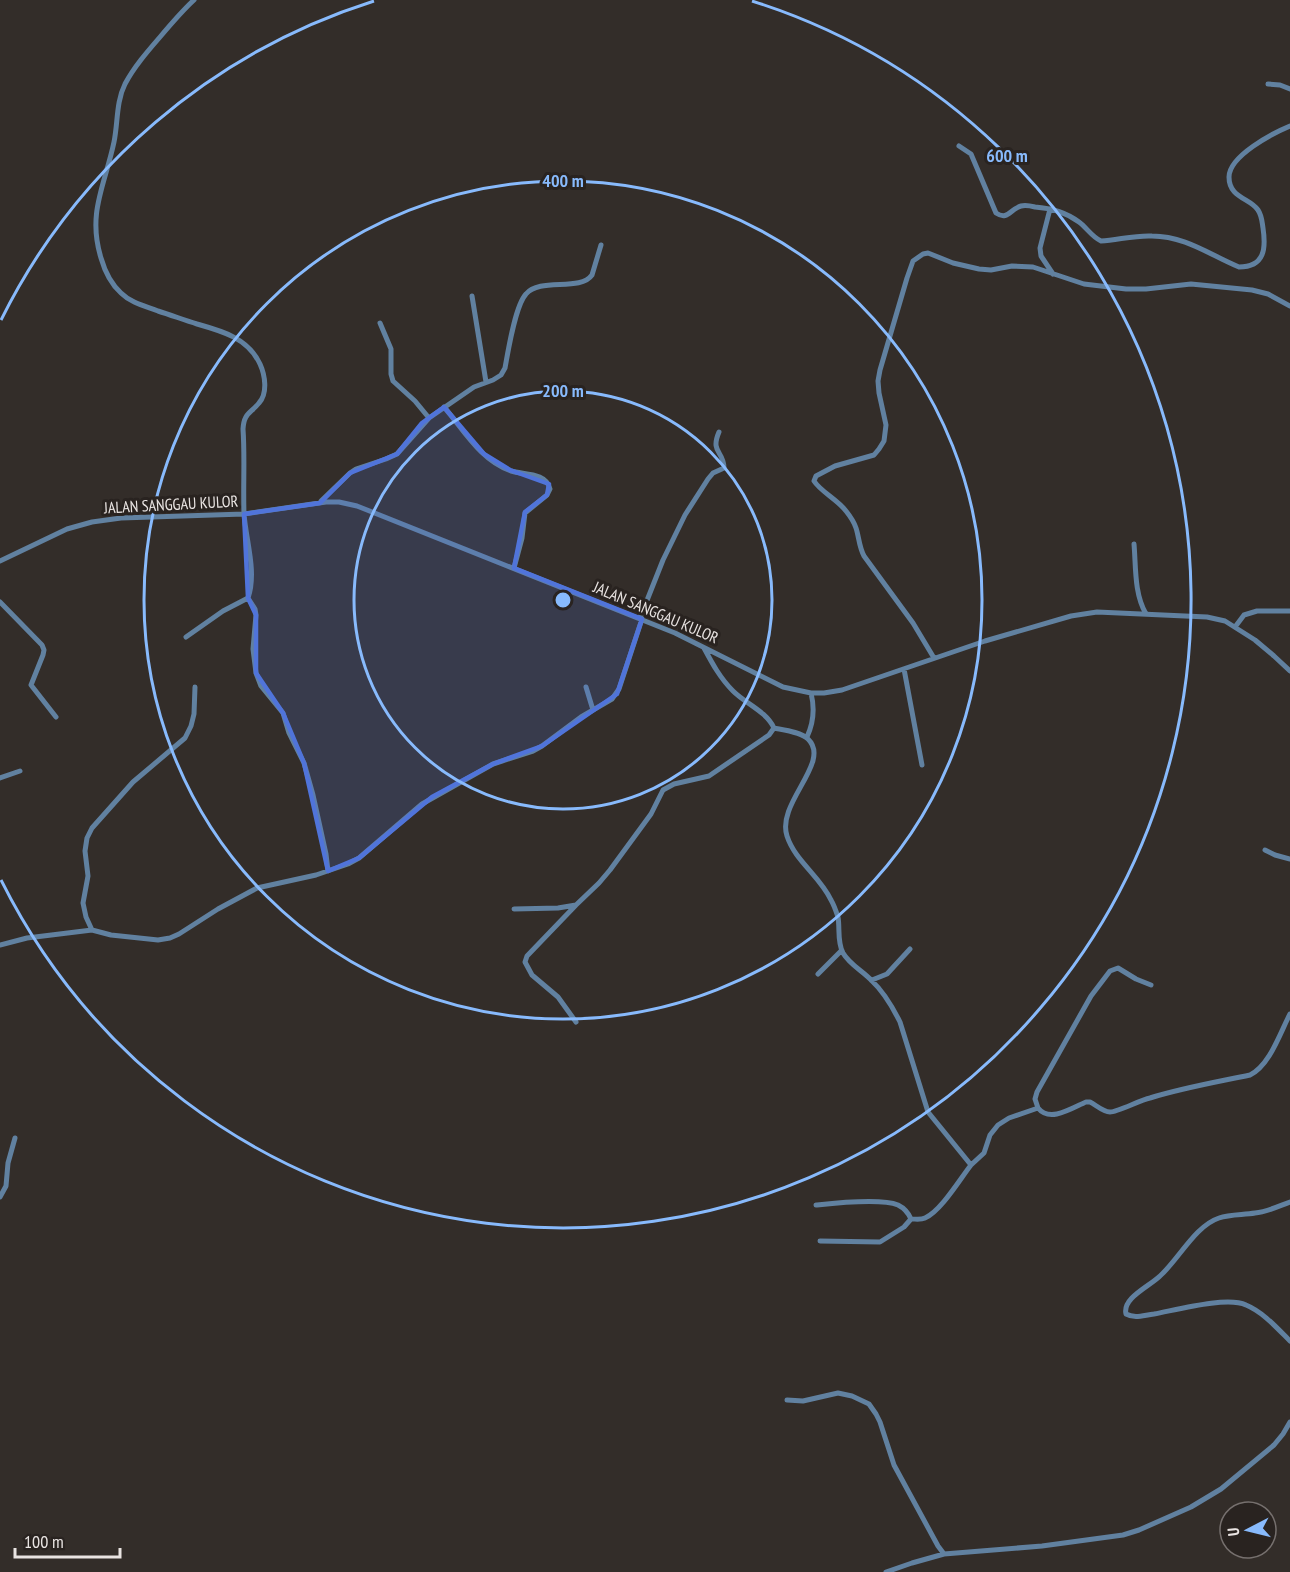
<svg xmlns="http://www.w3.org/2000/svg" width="1290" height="1572" font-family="'PT Sans Narrow',sans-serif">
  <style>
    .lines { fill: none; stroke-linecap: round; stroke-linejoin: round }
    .street { stroke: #6181a0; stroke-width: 5 }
    .marked { fill: #5074da; fill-opacity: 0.2; stroke: #5074da; stroke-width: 4.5; stroke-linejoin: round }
    .ring { fill: none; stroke: #88bafc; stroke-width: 3 }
    .labels { text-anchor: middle; stroke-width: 6; stroke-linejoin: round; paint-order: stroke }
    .street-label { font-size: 16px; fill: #e9e4e2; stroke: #292320 }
    .centre { fill: #88bafc; stroke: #292320; stroke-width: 3 }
    .ring-label { font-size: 18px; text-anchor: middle; font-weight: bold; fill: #88bafc; stroke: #292320; stroke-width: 6; stroke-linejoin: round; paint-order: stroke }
  </style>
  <rect width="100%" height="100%" fill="#332d29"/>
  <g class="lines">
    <path class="street" d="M 194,0 C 182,11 171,24 160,37 C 147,52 134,67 125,84 C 116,102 118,123 114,142 C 105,185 87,213 101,258 C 105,272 110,283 121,293 C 131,303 145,306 158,311 C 171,315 184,320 197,324 C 222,331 248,338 260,364 C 265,375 268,393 259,403 C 250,414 244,413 243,429 C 245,457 243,485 244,514 C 246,541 257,572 248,598 L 255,609 L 256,615 L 253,649 L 256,673 L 261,686 L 283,713 L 289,733 L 304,763 L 313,795 L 326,854 L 328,871
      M 1268,84 L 1280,85 L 1290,89
      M 959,146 L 971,154 L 996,213 C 1008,221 1010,209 1021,206 C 1025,205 1031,206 1035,207 C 1050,208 1067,213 1079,222 C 1087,228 1092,237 1101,241 C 1118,240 1135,235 1152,236 C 1185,236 1210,255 1239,267 C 1265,267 1266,248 1263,228 C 1262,222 1262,216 1258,210 C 1250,198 1229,198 1229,177 C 1229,156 1273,133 1290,126
      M 1050,209 L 1040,248 L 1041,256 L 1053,274
      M 472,296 L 486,382
      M 380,323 L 391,349 L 391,374 L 393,381 L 415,401 L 429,418
      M 444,407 C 464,430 480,460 511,471 C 524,475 546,472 550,489 L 547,495 L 525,513 L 522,538 L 514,568
      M 321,501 L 350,473 L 356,469 L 386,459 L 397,454 L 429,418 L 474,387 L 493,380 L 501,375 L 505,368 C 508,352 515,306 526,294 C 540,277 580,292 592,275 L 601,245
      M 1134,544 C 1136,567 1134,593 1146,614
      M 0,561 L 67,529 L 92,522 L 121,518 L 244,514 L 326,502 L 339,502 L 357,506 L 675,633 L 783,687 L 811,693 L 824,693 L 842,690 L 985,641 L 1071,616 L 1097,612 L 1207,617 L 1225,621 L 1255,640 L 1274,656 L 1290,671
      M 0,602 L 42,645 L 44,650 L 43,655 L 31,685 L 56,717
      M 640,618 L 663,560 L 685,515 L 708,479 L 713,473 L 724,468 C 724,451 710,453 719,432
      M 1235,627 L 1244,615 L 1257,611 L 1290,611
      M 186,637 L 223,611 L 248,598
      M 704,648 C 712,663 720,678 733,691 C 746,704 766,711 774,728 C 784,730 801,732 808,739 C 832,762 776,803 787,836 C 795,861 820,876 831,900 C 834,905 836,911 838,917 C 840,928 837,942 843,953 C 850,965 863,971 872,981 C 884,992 893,1008 900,1022 L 928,1112 L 971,1165 L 984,1153 L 990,1135 L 998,1125 L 1009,1118 L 1038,1108 C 1050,1123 1072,1108 1086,1102 L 1090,1102 C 1096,1105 1103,1112 1110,1112 C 1118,1112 1140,1100 1150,1098 C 1182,1088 1217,1082 1250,1075 C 1270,1065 1280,1033 1290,1014
      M 934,658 L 913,623 L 864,556 C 859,547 859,537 856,528 C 854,522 850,516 846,511 C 837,499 821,492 814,481 L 816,476 L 835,466 L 874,455 L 879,449 L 884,441 L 886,425 L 879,393 L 878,381 L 880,370 L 907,278 L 913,261 L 923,254 L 928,253 L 953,263 L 979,269 L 991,270 L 1012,266 L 1033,267 L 1084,284 L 1126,289 L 1146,289 L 1191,284 L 1252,290 L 1268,294 L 1290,306
      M 904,669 L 922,765
      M 586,687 L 593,710
      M 807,737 C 814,722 815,709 811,693
      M 0,778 L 20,771
      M 1265,850 L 1275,855 L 1290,859
      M 576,905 L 527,956 L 525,962 L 532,975 L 558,997 L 576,1022
      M 514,909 L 558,908 L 576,905 L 599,883 L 610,870 L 651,814 L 663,790 L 674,784 L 709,776 L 769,735 L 774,728
      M 92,930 L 86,917 L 83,903 L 88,876 L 85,851 L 87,838 L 92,828 L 133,782 L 185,738 L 191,726 L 194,714 L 195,687
      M 0,945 L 27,938 L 92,930 L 111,935 L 158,940 L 170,938 L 179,934 L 218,909 L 257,888 L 316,875 L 348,864 L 359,858 L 422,804 L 493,764 L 533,751 L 542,746 L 581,717 L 612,699 L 619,689 L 642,619
      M 818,974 L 841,951
      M 872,980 L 887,974 L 910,949
      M 1038,1108 L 1035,1099 L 1037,1092 L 1091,996 L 1110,971 L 1118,968 L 1136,979 L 1151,985
      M 0,1197 L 6,1186 L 8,1163 L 15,1138
      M 1290,1202 C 1279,1206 1267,1212 1255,1213 C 1243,1215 1230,1214 1219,1218 C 1195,1226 1179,1259 1160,1276 C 1150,1286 1122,1298 1126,1314 C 1135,1319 1144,1315 1154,1314 C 1176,1310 1227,1296 1246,1305 C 1263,1312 1277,1328 1290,1341
      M 816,1205 C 835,1203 881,1198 898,1205 C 904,1208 908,1212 911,1219
      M 911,1219 C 916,1219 921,1220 925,1218 C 941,1211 960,1179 971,1165
      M 820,1241 L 880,1242 L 904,1227 L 911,1219
      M 787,1400 L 803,1401 L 838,1393 L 852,1396 L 869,1404 L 876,1414 L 880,1422 L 894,1465 L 938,1546 L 944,1554
      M 886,1572 L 912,1563 L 944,1554 L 1042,1546 L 1123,1535 L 1139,1530 L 1191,1507 L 1221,1489 L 1274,1445 L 1283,1434 L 1290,1422"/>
  </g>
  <path class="marked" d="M 444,407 L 484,454 L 510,470 L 549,484 L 547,495 L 525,512 L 514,568 L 642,619 L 617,694 L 542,746 L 493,764 L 432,797 L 359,858 L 328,871 L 304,763 L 283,713 L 256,673 L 256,615 L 248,598 L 244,514 L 320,503 L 350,473 L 397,454 L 422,423 Z"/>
  <g class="ring">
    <circle cx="563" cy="600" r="209"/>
    <circle cx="563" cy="600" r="419"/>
    <path d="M1 320A628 628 0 0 1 374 1M752 1A628 628 0 1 1 1 880"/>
  </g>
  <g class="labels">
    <g class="street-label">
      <text transform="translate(171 504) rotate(-3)" y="6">JALAN SANGGAU KULOR</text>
      <text transform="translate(656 612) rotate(23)" y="6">JALAN SANGGAU KULOR</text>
    </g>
  </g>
  <circle cx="563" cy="600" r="9" class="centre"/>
  <g class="ring-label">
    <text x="1007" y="162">600 m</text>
    <text x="563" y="187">400 m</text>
    <text x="563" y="397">200 m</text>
  </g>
  <g transform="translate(1248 1530) rotate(263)"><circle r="28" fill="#292320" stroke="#76706e" stroke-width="1.5"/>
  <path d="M0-4.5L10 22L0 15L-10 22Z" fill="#88bafc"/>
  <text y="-9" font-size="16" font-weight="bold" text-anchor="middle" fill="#e9e4e2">U</text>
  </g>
  <path d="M15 1548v9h105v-9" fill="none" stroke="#e9e4e2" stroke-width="3"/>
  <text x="24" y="1548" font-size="18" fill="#e9e4e2" stroke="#292320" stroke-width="4.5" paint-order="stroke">100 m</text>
</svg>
